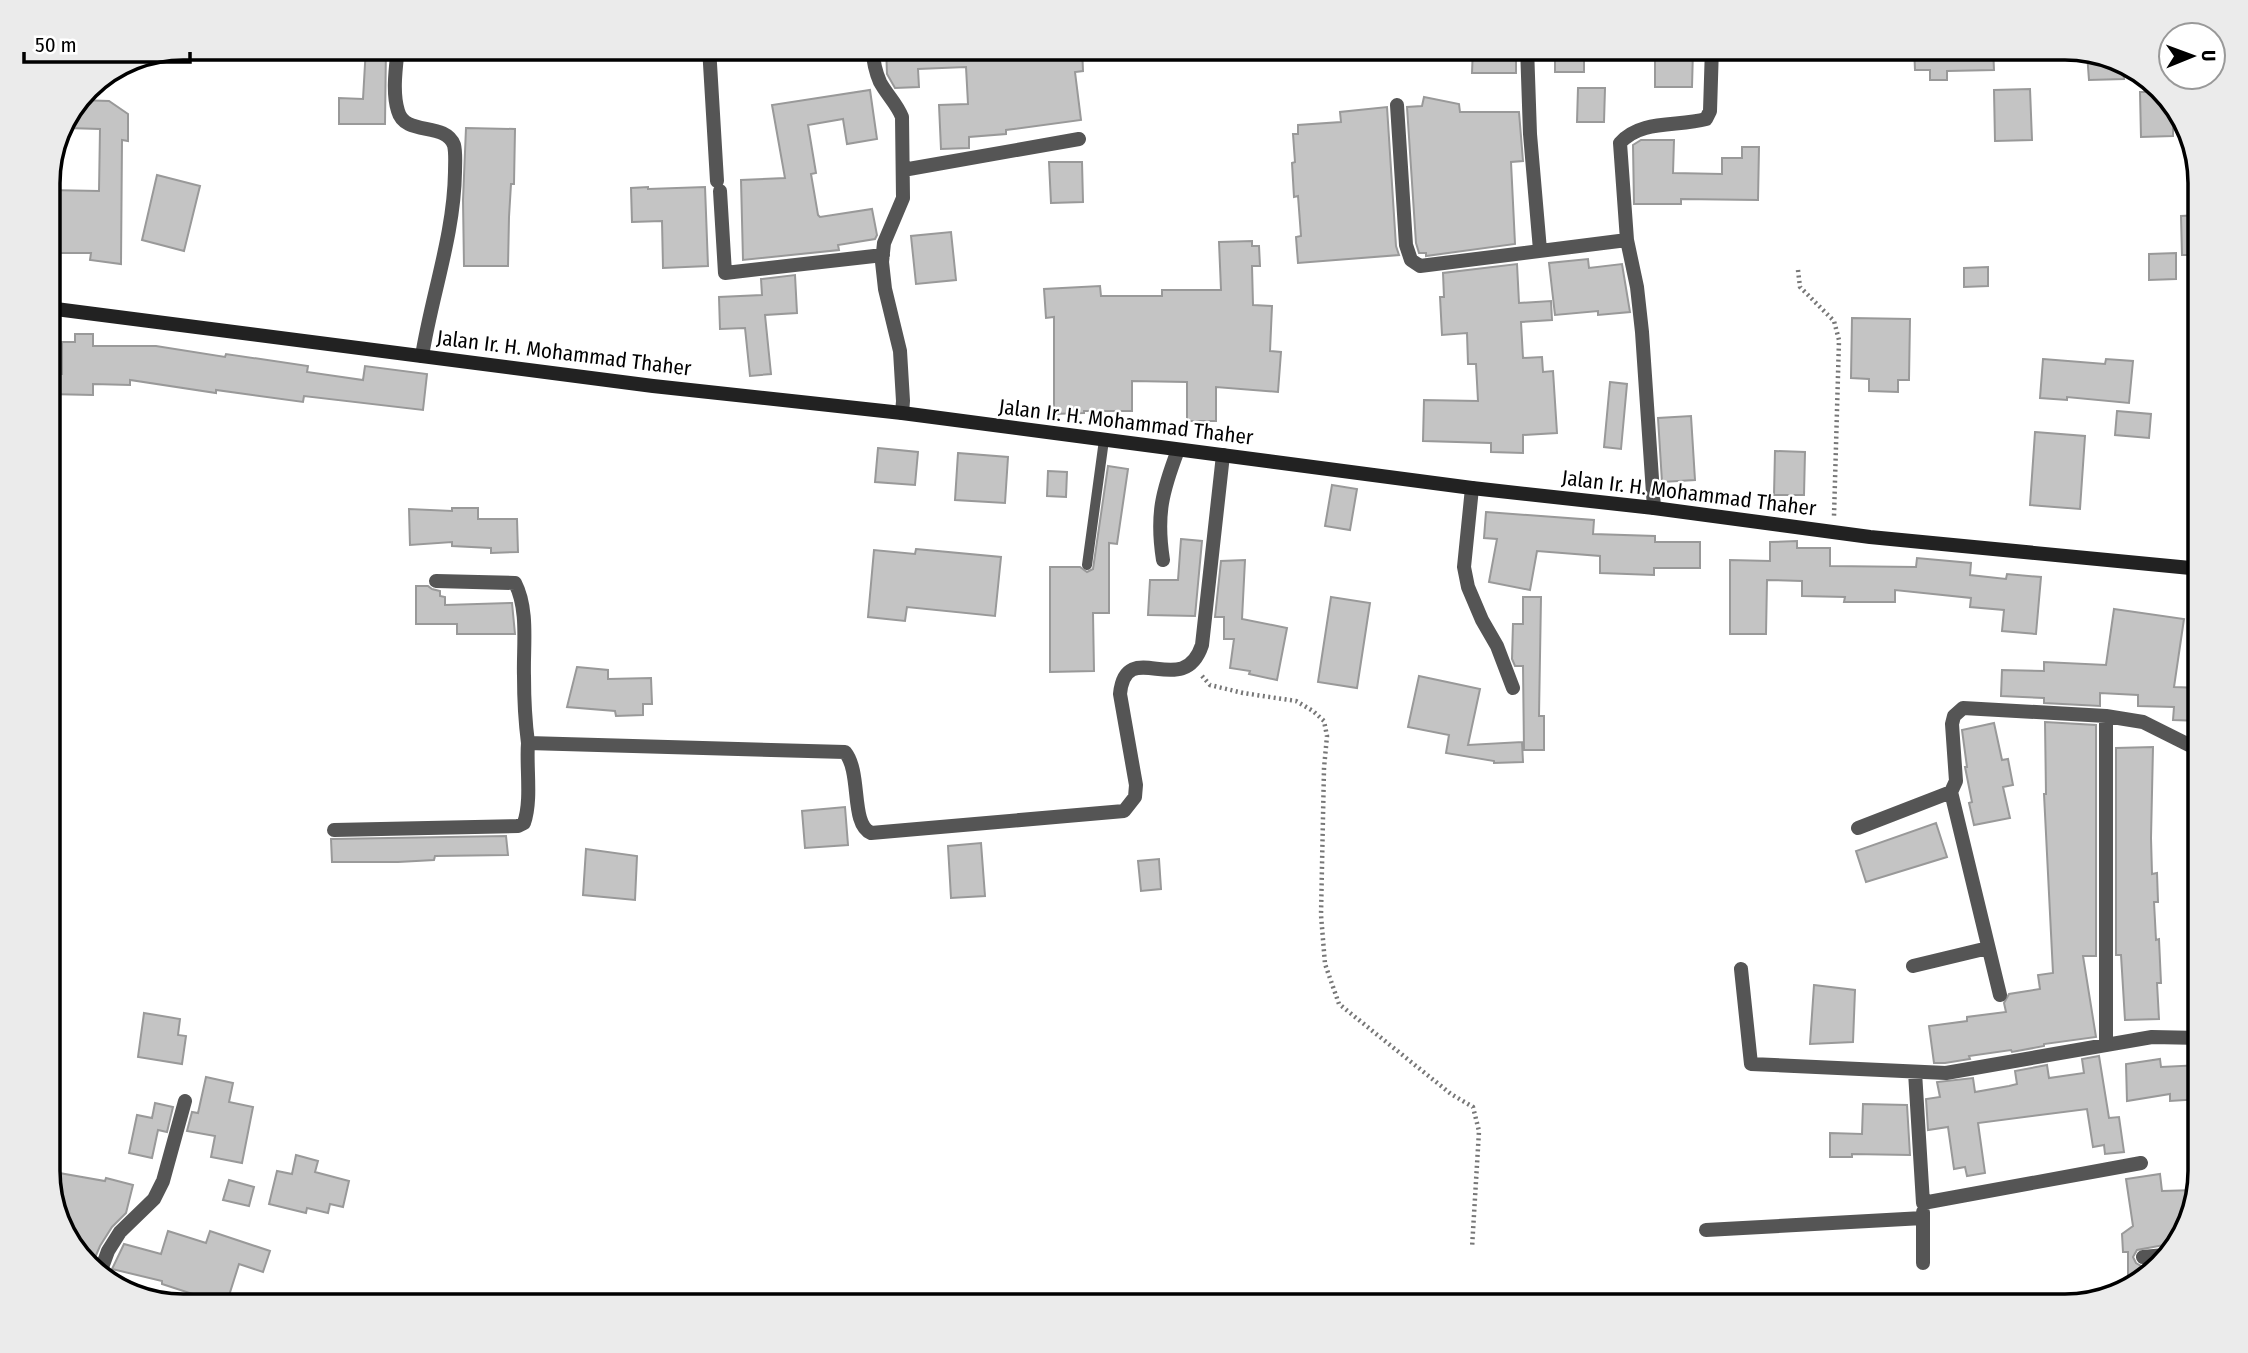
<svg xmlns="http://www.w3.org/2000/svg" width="2248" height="1353" font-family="'Fira Sans Condensed',sans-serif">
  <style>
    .building { fill: #c4c4c4; stroke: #999; stroke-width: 2 }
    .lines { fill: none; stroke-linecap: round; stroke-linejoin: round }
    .path { stroke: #777; stroke-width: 4.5; stroke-dasharray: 2 3.5; stroke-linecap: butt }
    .service { stroke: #555; stroke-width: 10 }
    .minor { stroke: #555; stroke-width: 14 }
    .secondary { stroke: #222; stroke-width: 14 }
    .labels { text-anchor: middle; stroke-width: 5; stroke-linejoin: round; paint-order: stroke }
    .street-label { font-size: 21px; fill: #000; stroke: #fff }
    .rim { fill: none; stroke: #000; stroke-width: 3.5 }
  </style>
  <rect width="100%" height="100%" fill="#fff"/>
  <path class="building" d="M 366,47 L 386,47 L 385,124 L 339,124 L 339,98 L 363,99 Z
    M 886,47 L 1082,47 L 1083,71 L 1075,72 L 1081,120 L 1006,130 L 1006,134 L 969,137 L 969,148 L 941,149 L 939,105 L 968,104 L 966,67 L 918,69 L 919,87 L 895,88 L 887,74 Z
    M 1473,47 L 1516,47 L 1516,73 L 1472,73 Z
    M 1555,47 L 1584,47 L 1584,72 L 1555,72 Z
    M 1914,47 L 1993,47 L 1994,70 L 1947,71 L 1947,80 L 1930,80 L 1930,70 L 1915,70 Z
    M 1655,50 L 1693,50 L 1692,87 L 1655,87 Z
    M 2087,53 L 2123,63 L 2124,79 L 2089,80 Z
    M 1578,88 L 1605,88 L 1604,122 L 1577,122 Z
    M 2030,89 L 2032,140 L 1995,141 L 1994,90 Z
    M 870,90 L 877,139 L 847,144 L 843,119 L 808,125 L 816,173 L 811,174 L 818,215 L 820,217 L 872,209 L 877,235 L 875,239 L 838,245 L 839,250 L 743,260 L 741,180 L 785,178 L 772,105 Z
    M 2140,92 L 2159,92 L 2182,115 L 2185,125 L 2173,125 L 2173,136 L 2141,137 Z
    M 1424,97 L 1459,104 L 1460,112 L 1519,112 L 1523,161 L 1511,162 L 1515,244 L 1426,256 L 1426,253 L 1419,253 L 1416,243 L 1407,107 L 1422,106 Z
    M 78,100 L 109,101 L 128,114 L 128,141 L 122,140 L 121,264 L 90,260 L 91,253 L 48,253 L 48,190 L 99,191 L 100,129 L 67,128 L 67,115 Z
    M 1387,107 L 1396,246 L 1399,255 L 1298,263 L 1296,237 L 1301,236 L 1298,196 L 1294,197 L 1292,163 L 1295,162 L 1293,134 L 1298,134 L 1298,125 L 1341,122 L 1340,112 Z
    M 466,128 L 515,129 L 514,184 L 511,184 L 509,217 L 508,266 L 464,266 L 463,200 Z
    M 1641,140 L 1674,140 L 1673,173 L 1722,174 L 1722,158 L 1742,158 L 1742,147 L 1759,147 L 1758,200 L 1681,199 L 1681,204 L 1634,204 L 1633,145 Z
    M 1049,162 L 1082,162 L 1083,202 L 1051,203 Z
    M 157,175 L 200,186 L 184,251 L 142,240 Z
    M 648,187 L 648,189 L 705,187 L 708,266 L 663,268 L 662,221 L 632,222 L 631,188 Z
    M 2200,215 L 2201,255 L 2182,255 L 2181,216 Z
    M 951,232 L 956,280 L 916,284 L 911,236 Z
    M 1252,241 L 1252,246 L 1259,246 L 1260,266 L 1252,266 L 1253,305 L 1272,306 L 1270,351 L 1281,352 L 1278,392 L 1216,387 L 1216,421 L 1187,421 L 1187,382 L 1132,381 L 1132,411 L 1084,411 L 1084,413 L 1054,414 L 1054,317 L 1046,318 L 1044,289 L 1100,286 L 1101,296 L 1162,296 L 1162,290 L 1221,290 L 1219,242 Z
    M 2176,253 L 2176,279 L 2149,280 L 2149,254 Z
    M 1588,259 L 1589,268 L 1622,264 L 1630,312 L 1598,315 L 1598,311 L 1555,315 L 1549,263 Z
    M 1517,264 L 1519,303 L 1551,301 L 1552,320 L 1521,322 L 1523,358 L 1542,357 L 1543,372 L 1553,371 L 1557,433 L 1523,435 L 1523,453 L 1491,452 L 1491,443 L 1423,441 L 1424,400 L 1478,401 L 1476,364 L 1468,364 L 1467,333 L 1442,335 L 1440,297 L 1444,297 L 1443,273 Z
    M 1988,267 L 1988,286 L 1964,287 L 1964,268 Z
    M 795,275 L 797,313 L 765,315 L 771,374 L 750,376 L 745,328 L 720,329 L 719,297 L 762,295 L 761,279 Z
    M 1852,318 L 1910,319 L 1909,380 L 1898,380 L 1898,392 L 1869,391 L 1869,379 L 1851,378 Z
    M 75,334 L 93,334 L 93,346 L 156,346 L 225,357 L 226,354 L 308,366 L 307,372 L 363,380 L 365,366 L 427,374 L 423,410 L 304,396 L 303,402 L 216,390 L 216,393 L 130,380 L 130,385 L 93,384 L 93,395 L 48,394 L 48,374 L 62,374 L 62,342 L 75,342 Z
    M 2043,359 L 2105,364 L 2106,359 L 2133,361 L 2129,403 L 2067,397 L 2067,400 L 2040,398 Z
    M 1610,382 L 1627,384 L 1621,449 L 1604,447 Z
    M 2117,411 L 2151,414 L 2149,438 L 2115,435 Z
    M 1691,416 L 1695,480 L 1662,482 L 1658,418 Z
    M 2035,432 L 2085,436 L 2080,509 L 2030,505 Z
    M 878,448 L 918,452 L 915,485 L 875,482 Z
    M 1775,451 L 1805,452 L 1804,495 L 1774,495 Z
    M 958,453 L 1008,457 L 1005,503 L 955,500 Z
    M 1108,466 L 1128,469 L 1117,544 L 1109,543 L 1109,613 L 1093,613 L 1094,671 L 1050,672 L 1050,567 L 1080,567 L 1087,572 L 1093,569 Z
    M 1048,471 L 1067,472 L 1066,497 L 1047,496 Z
    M 1332,485 L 1357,489 L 1350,530 L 1325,526 Z
    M 452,508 L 478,508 L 478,519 L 517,519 L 518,552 L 491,553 L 491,548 L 452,546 L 452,542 L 410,545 L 409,509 L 452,511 Z
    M 1486,512 L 1594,520 L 1593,534 L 1655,536 L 1655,542 L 1700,542 L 1700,568 L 1654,568 L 1654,575 L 1600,573 L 1600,556 L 1537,551 L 1530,590 L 1489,582 L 1497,539 L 1484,538 Z
    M 1181,539 L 1202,541 L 1195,616 L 1148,615 L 1150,580 L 1178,580 Z
    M 1797,541 L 1797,548 L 1830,548 L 1830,566 L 1916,567 L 1917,558 L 1971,563 L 1970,575 L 2006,579 L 2007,574 L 2041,577 L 2036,634 L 2002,631 L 2004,610 L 1970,607 L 1971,598 L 1895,590 L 1895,602 L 1844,602 L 1845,597 L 1802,596 L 1802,581 L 1767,580 L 1766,634 L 1730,634 L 1730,560 L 1770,561 L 1770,542 Z
    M 916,549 L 1001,557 L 995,616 L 907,607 L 905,621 L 868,617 L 874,550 L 915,554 Z
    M 1245,560 L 1242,619 L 1287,628 L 1277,680 L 1249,674 L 1250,671 L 1230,668 L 1234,639 L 1224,639 L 1224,617 L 1215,617 L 1221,561 Z
    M 416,586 L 428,586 L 432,589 L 440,591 L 440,596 L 445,597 L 445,605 L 512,603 L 515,634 L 457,634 L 457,624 L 416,624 Z
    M 1331,597 L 1370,603 L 1357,688 L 1318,682 Z
    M 1523,597 L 1541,597 L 1539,716 L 1544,716 L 1544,750 L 1524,750 L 1523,666 L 1515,666 L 1512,659 L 1513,624 L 1523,624 Z
    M 2114,609 L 2184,619 L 2174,687 L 2201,688 L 2201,721 L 2173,720 L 2174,707 L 2138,706 L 2138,695 L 2100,693 L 2100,706 L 2044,703 L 2044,698 L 2001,696 L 2002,670 L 2044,671 L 2044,662 L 2106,665 Z
    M 577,667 L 608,670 L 608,679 L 651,678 L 652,704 L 643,704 L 643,715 L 616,716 L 615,711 L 567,707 Z
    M 1419,676 L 1480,689 L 1468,745 L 1522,742 L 1523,762 L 1494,763 L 1494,761 L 1446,753 L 1449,735 L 1408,727 Z
    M 2045,722 L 2096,725 L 2096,956 L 2083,956 L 2096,1037 L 2044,1044 L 2044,1046 L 2012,1052 L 2011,1050 L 1969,1056 L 1970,1059 L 1945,1063 L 1934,1063 L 1929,1026 L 1967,1021 L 1967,1017 L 2006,1012 L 2004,1003 L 2009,994 L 2040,989 L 2038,975 L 2053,973 L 2044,794 L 2046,794 Z
    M 1994,723 L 2002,760 L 2008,759 L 2013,785 L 2003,787 L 2010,818 L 1974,825 L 1969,803 L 1972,802 L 1965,767 L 1967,767 L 1962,730 Z
    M 2153,747 L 2151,838 L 2152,874 L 2157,873 L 2158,902 L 2154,902 L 2156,940 L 2159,939 L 2161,983 L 2157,983 L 2159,1019 L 2125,1020 L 2121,955 L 2116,955 L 2116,748 Z
    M 845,807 L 848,845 L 805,848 L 802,811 Z
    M 1936,823 L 1947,857 L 1866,882 L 1856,851 Z
    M 506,836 L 508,855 L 435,856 L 434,860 L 398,862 L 332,862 L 331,839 Z
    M 981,843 L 985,896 L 951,898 L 948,846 Z
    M 586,849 L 637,856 L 635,900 L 583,895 Z
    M 1159,859 L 1161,889 L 1141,891 L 1138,861 Z
    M 1814,985 L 1855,990 L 1853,1042 L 1810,1044 Z
    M 144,1013 L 180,1019 L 178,1035 L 186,1036 L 182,1064 L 138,1057 Z
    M 2099,1056 L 2109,1118 L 2119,1117 L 2124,1152 L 2105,1154 L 2104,1145 L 2093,1147 L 2087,1109 L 1978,1123 L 1985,1173 L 1967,1176 L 1965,1167 L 1954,1169 L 1948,1127 L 1928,1130 L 1926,1099 L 1940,1097 L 1937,1082 L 1973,1078 L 1975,1092 L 2009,1086 L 2017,1084 L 2015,1071 L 2047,1065 L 2049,1078 L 2084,1073 L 2082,1059 Z
    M 2160,1059 L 2161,1067 L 2201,1065 L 2201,1099 L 2170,1101 L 2170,1094 L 2127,1101 L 2126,1064 Z
    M 206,1077 L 233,1083 L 229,1102 L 253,1107 L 242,1163 L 211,1157 L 215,1136 L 187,1131 L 192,1112 L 198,1113 Z
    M 155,1103 L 173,1107 L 167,1132 L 158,1130 L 152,1158 L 129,1153 L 137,1115 L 152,1118 Z
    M 1863,1104 L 1907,1105 L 1910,1155 L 1852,1154 L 1852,1157 L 1830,1157 L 1830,1133 L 1862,1134 Z
    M 296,1155 L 318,1161 L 315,1172 L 349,1181 L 343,1207 L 330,1204 L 328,1213 L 307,1208 L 306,1213 L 269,1204 L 277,1171 L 292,1174 Z
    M 48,1171 L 105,1181 L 106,1178 L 133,1185 L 126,1213 L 112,1227 L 100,1246 L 94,1260 L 85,1258 L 66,1238 L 48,1179 Z
    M 2160,1174 L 2162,1191 L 2195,1190 L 2182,1238 L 2172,1249 L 2164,1245 L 2137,1250 L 2133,1257 L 2136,1263 L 2143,1267 L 2155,1266 L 2133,1287 L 2128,1289 L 2128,1252 L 2123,1252 L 2122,1234 L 2133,1226 L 2126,1179 Z
    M 229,1180 L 254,1187 L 249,1206 L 223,1200 Z
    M 168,1231 L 206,1243 L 210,1231 L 270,1251 L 263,1272 L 239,1264 L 226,1305 L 162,1284 L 162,1281 L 112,1269 L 124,1244 L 161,1254 Z"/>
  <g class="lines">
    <path class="path" d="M 1798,270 L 1800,287 L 1834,321 L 1839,340 L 1834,516
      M 1202,676 L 1210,685 L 1243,693 L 1296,701 L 1313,711 L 1324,721 L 1327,736 L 1324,768 L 1321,915 L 1325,964 L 1339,1004 L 1451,1094 L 1473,1107 L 1479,1131 L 1472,1248"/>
    <path class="service" d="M 1087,565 L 1104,440"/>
    <path class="minor" d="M 398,47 C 396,67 392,92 398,111 C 405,137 445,121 454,145 C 456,153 455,163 455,172 C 454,235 432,294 422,356
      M 709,47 L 717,181
      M 872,47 C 873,59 875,71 880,82 C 887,95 897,104 902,117 L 903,198 L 884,243 L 882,262 L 885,289 L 900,351 L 903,401 L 902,413
      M 1527,47 L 1530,134 L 1540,250
      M 1397,105 L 1406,245 L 1411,260 L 1420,266 L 1627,240
      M 903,170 L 1079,139
      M 720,191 L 725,273 L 883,255
      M 1472,488 L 1464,567 L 1468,587 L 1482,620 L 1497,646 L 1513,688
      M 1654,508 L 1642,332 L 1637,287 L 1627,240 L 1620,143 C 1641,119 1678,127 1706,119 L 1710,111 L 1712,47
      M 1163,560 C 1156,515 1162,492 1178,450
      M 436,581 L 515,583 C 529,610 523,647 524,676 C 524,699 525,720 528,743 L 845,752 C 862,773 850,824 871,833 L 1124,811 L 1135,797 L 1136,785 L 1120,694 C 1126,635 1183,702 1202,645 L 1223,455
      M 2106,716 L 2143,722 L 2201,751
      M 1951,792 L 2000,995
      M 1858,828 L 1951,792 L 1956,781 L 1952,724 L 1954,716 L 1963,708 L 2106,716 L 2106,1045
      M 334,830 L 518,826 L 524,823 C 532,800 526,767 528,743
      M 1913,966 L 1988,948
      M 1741,969 L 1751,1064 L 1946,1073 L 2152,1037 L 2201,1038
      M 1915,1072 L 1923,1203 L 2141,1163
      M 1706,1230 L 1923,1218
      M 2143,1257 L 2165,1255
      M 1923,1263 L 1923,1212
      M 100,1273 L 108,1251 L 120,1232 L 154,1199 L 163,1181 L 185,1101"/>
    <path class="secondary" d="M 48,308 L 653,386 L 902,413 L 1472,488 L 1654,508 L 1870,537 L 2201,569"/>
  </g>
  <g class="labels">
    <g class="street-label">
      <text transform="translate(564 353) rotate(7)" y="7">Jalan Ir. H. Mohammad Thaher</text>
      <text transform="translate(1126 422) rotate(7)" y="7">Jalan Ir. H. Mohammad Thaher</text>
      <text transform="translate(1689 493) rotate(7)" y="7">Jalan Ir. H. Mohammad Thaher</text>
    </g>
  </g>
  <path d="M0 0H2248V1353H0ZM183 60H2065A123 123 0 0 1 2188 183V1171A123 123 0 0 1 2065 1294H183A123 123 0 0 1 60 1171V183A123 123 0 0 1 183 60Z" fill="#ebebeb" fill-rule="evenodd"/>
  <path class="rim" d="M183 60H2065A123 123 0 0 1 2188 183V1171A123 123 0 0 1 2065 1294H183A123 123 0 0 1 60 1171V183A123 123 0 0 1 183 60Z"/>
  <g transform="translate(2192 56) rotate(89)"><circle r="33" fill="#ffffff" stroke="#999999" stroke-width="2"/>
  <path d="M0-5L12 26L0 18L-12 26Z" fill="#000000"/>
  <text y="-10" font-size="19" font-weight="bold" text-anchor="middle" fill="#000000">U</text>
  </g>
  <path d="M24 52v10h166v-10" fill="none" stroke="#000000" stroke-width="3.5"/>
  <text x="35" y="52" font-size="21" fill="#000000" stroke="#ffffff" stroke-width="5" paint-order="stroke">50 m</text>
</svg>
